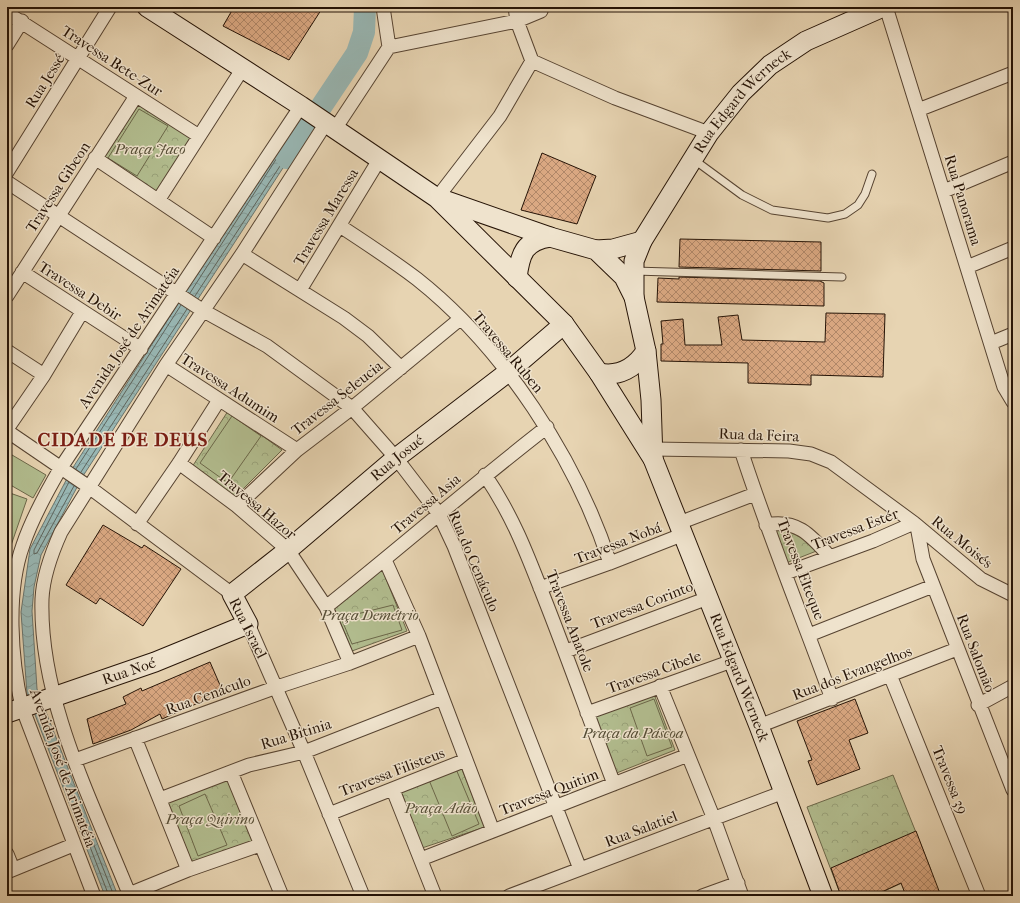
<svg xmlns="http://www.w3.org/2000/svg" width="1020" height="903" font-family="'IM FELL French Canon',serif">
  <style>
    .park { fill: url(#park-crowns); stroke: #6c684a }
    .garden { fill: #b2bd8f; stroke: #6c684a }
    .water { fill: url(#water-waves); stroke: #6a756e }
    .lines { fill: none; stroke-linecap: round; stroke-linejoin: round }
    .shore { stroke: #5e655d; stroke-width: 1 }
    .river { stroke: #98b7b4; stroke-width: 22 }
    .building { fill: url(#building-cross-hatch); stroke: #251306 }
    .lane-casing { stroke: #564331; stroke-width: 9 }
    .street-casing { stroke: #564331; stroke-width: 15 }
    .secondary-casing { stroke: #251306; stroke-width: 21 }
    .lane { stroke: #efe3cd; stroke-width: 7 }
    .street { stroke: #efe3cd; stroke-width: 13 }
    .secondary { stroke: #efe3cd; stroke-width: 19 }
    .labels { text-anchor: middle; stroke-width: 3; stroke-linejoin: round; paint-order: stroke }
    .street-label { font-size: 15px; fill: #251306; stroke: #efe3cd }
    .park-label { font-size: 15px; font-style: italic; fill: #564e36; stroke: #efe3cd }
    .district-label { font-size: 19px; font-weight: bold; letter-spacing: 1px; fill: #7a1f14; stroke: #efe3cd }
  </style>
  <defs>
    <pattern id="park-crowns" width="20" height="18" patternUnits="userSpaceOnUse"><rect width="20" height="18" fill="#b2bd8f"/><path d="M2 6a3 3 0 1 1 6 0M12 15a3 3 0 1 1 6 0" fill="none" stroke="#99a27a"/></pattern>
    <pattern id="water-waves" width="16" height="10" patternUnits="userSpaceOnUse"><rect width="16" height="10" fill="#98b7b4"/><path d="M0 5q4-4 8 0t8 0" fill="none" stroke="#839c99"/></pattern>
    <pattern id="building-cross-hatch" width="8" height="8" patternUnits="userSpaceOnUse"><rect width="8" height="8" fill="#dba983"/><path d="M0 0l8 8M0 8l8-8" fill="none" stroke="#b18869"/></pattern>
  </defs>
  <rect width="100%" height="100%" fill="#e7d4b2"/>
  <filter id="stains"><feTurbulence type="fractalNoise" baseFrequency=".005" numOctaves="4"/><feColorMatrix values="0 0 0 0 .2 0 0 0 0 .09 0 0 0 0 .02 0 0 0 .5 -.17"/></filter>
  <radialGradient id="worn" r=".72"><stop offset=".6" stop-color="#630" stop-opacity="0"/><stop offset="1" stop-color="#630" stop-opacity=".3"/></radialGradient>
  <path class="park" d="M 138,101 L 200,140 L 163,197 L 101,157 Z
    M 228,411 L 282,450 L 234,498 L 192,467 Z
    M 773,528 L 795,530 L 819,550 L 786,563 Z
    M 382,569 L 407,631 L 352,651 L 334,607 Z
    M 654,694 L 675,750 L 614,774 L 593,714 Z
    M 461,767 L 485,827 L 422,848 L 401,791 Z
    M 230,775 L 257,845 L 193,867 L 165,799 Z
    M 893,775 L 931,870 L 873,896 L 841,896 L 807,807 Z"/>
  <path class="garden" d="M 139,109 L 168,126 L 137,176 L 108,158 Z
    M 232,416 L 261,436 L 228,483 L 200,463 Z
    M 7,452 L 46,475 L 33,498 L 7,483 Z
    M 7,492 L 27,499 L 7,557 Z
    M 393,605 L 402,630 L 352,644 L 341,618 Z
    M 654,699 L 672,747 L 647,756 L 630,708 Z
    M 456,769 L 479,824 L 452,836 L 429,780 Z
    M 205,794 L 227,845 L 198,856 L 179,806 Z"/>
  <path class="water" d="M 292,126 L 305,134 L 83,476 L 41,555 L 34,587 L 32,611 L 37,689 L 118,896 L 105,896 L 27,694 L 21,612 L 30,549 L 72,469 Z"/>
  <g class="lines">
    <path class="shore" d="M 190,293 L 293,133 L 298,134 L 299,137 L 195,296
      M 76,469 L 181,305
      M 81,472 L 187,309
      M 69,482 L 34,550 L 34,554 L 37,553 L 74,486
      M 109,896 L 82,826 L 84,824 L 86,825 L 114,896"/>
    <path class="river" d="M 287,158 L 357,53 L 364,32 L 365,7"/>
  </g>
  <path class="building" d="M 234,7 L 323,7 L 289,60 L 223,26 Z
    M 542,153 L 596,176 L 577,224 L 521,210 Z
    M 680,239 L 821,242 L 821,271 L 679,267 Z
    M 679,277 L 820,281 L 824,283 L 824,306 L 657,302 L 658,278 L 679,279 Z
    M 826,313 L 885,314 L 883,377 L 811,375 L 811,385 L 748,383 L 748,363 L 661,361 L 661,344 L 663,344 L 661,321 L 683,319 L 685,345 L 722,345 L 718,317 L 738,315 L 742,340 L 825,342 Z
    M 103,525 L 142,548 L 144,545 L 181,569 L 143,626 L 100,598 L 96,604 L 66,585 Z
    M 210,662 L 223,692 L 162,719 L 160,714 L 131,730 L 93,744 L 87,719 L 126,704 L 123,697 L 141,688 L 142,691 Z
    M 855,699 L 868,733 L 849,740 L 860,769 L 817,785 L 808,761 L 812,760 L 797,721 Z
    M 916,831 L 941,896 L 906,896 L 901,883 L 873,896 L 841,896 L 831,868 Z"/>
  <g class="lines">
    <defs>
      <path id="lane" d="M 693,159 L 742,195 L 772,210 L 828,218 L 845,214 L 858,205 L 865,194 L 872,174
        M 634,271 L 842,277"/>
      <path id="street" d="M 515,7 L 517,21 L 532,61
        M 886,7 L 1004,387 L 1013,402
        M 7,13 L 199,136
        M 7,45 L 22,21
        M 389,47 L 517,21 L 541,11
        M 532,61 L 615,98 L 709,133
        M 918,110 L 1013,73
        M 335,129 L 389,47 L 383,7
        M 95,158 L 214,238
        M 7,172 L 110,7
        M 7,182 L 202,310 L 267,346 L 352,408 L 396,458 L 439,514 L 454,546 L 580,869
        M 944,191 L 1013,162
        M 437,198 L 500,116 L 532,61
        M 159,199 L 243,68
        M 340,226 C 366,243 392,260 417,279 C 504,348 576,459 610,563
        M 242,254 L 344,318 L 368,336 L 401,368
        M 967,267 L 1013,248
        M 22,272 L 141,349
        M 300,290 L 379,160
        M 7,296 L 136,96
        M 991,343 L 1013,334
        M 7,351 L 44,375
        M 166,365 L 297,450
        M 7,429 L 44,375 L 82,312
        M 7,431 L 89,487 L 232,594
        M 653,449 L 789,451 L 811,454 L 831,462 L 914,523 L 981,579 L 1013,595
        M 741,450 C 768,534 802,616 832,699
        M 179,463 L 237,506 L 288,550 L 326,607 L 350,663
        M 485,475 C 512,515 526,551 543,595 C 568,658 590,721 614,784
        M 237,506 L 297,450 L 352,408 L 460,319
        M 679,523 L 755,494
        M 137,524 L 179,463 L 219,400
        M 766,525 C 796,519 810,534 829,556
        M 917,526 L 923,559 L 1013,790
        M 385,560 L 419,636 L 493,831
        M 786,573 L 873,541 L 914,523
        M 540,588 L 610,563 L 684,534
        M 326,607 C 400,548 472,485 547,427
        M 248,624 L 304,752 L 363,896
        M 809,635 L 933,586
        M 566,651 L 708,598
        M 890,675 L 979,896
        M 660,686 L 714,819 L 742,896
        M 978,705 L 1013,686
        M 587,713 L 732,661
        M 759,726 L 957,649
        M 135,738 L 188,870
        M 75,760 L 277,687 L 350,663 L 419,636
        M 231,772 L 282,896
        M 393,790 L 435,896
        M 160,799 L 249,765 L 304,752 L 442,698
        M 329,814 L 466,760
        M 7,854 L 13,869
        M 421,859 L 688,755
        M 7,872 L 73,845
        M 129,894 L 188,870 L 260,845
        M 94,896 L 22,707 C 11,660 6,592 23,545 C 32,518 46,493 60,469 L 301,106
        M 130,896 C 93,803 39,701 42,599 C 43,576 52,552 61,532 L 166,365 L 242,254 L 326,123
        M 509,896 L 784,792
        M 702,896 L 738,883"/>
      <g id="secondary">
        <path id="s1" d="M 147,7 L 301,106 L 437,198 L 564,324 L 599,373 L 653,459 L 759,726 L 823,896"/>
        <path d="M 441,199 L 550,237 L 596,250 L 624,277 L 634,297 L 646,351 L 651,400 L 653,459"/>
        <path d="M 596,250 L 613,249 L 642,241"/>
        <path d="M 517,278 C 520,254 524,241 550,237"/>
        <path id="s2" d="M 634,297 L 634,261 L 642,241 L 709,133 L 741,93 L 770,65 L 806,41 L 883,7"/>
        <path d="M 599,373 C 619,377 635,368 646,351"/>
        <path id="s3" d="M 7,713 L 155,662 L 248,624 L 232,594 L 288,550 L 396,458 L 508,372 L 564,324"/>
      </g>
    </defs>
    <use href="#lane" class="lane-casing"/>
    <use href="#street" class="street-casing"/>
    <use href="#secondary" class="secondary-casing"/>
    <use href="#lane" class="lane"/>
    <use href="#street" class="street"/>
    <use href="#secondary" class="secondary"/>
  </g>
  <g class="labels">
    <g class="street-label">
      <text transform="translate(112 61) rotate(33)" y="5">Travessa Bete-Zur</text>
      <text transform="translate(45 81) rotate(-58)" y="5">Rua Jessé</text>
      <text dy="5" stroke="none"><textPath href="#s2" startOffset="231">Rua Edgard Werneck</textPath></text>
      <text transform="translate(58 187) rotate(-57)" y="5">Travessa Gibeon</text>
      <text transform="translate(963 200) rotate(73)" y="5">Rua Panorama</text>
      <text transform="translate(326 217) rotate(-59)" y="5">Travessa Maressa</text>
      <text transform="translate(80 291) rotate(33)" y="5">Travessa Debir</text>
      <text transform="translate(129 337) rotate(-56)" y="5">Avenida José de Arimatéia</text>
      <text transform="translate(508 352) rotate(50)" y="5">Travessa Ruben</text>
      <text transform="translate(230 388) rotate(33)" y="5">Travessa Adumim</text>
      <text transform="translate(337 398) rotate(-38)" y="5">Travessa Seleucia</text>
      <text transform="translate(759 435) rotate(2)" y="5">Rua da Feira</text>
      <text dy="5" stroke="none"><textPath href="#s3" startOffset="505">Rua Josué</textPath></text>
      <text transform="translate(426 504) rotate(-40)" y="5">Travessa Asia</text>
      <text transform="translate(257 505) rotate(40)" y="5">Travessa Hazor</text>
      <text transform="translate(855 529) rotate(-21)" y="5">Travessa Estér</text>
      <text transform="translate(962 542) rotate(39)" y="5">Rua Moisés</text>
      <text transform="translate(618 543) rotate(-21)" y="5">Travessa Nobá</text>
      <text transform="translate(474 561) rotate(67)" y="5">Rua do Cenáculo</text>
      <text transform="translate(801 569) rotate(69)" y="5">Travessa Elteque</text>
      <text transform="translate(642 605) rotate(-21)" y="5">Travessa Corinto</text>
      <text transform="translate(570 621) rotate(69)" y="5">Travessa Anatole</text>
      <text transform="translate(248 628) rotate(63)" y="5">Rua Israel</text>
      <text transform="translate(976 653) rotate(69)" y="5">Rua Salomão</text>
      <text dy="5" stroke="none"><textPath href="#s3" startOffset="129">Rua Noé</textPath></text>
      <text transform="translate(654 672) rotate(-20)" y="5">Travessa Cibele</text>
      <text transform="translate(852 673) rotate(-21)" y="5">Rua dos Evangelhos</text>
      <text dy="5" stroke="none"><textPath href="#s1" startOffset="923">Rua Edgard Werneck</textPath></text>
      <text transform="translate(208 695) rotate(-20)" y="5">Rua Cenáculo</text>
      <text transform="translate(296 734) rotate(-17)" y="5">Rua Bitinia</text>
      <text transform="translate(63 768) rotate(70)" y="5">Avenida José de Arimatéia</text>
      <text transform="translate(392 772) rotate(-21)" y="5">Travessa Filisteus</text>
      <text transform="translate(950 780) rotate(68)" y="5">Travessa 39</text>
      <text transform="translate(549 792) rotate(-21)" y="5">Travessa Quitim</text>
      <text transform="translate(641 829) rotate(-21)" y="5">Rua Salatiel</text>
    </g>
    <g class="park-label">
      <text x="150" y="154">Praça Jaco</text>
      <text x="370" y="620">Praça Demétrio</text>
      <text x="633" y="738">Praça da Páscoa</text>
      <text x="441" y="813">Praça Adão</text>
      <text x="210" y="824">Praça Quirino</text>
    </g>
    <g class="district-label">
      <text x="123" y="446">CIDADE DE DEUS</text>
    </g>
  </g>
  <rect width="1020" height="903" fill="none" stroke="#e7d4b2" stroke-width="24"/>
  <rect x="8" y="8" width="1004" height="887" fill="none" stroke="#251306" stroke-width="2"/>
  <rect x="12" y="12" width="996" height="879" fill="none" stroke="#251306"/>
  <rect width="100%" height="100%" filter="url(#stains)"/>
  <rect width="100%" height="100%" fill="url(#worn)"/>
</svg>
